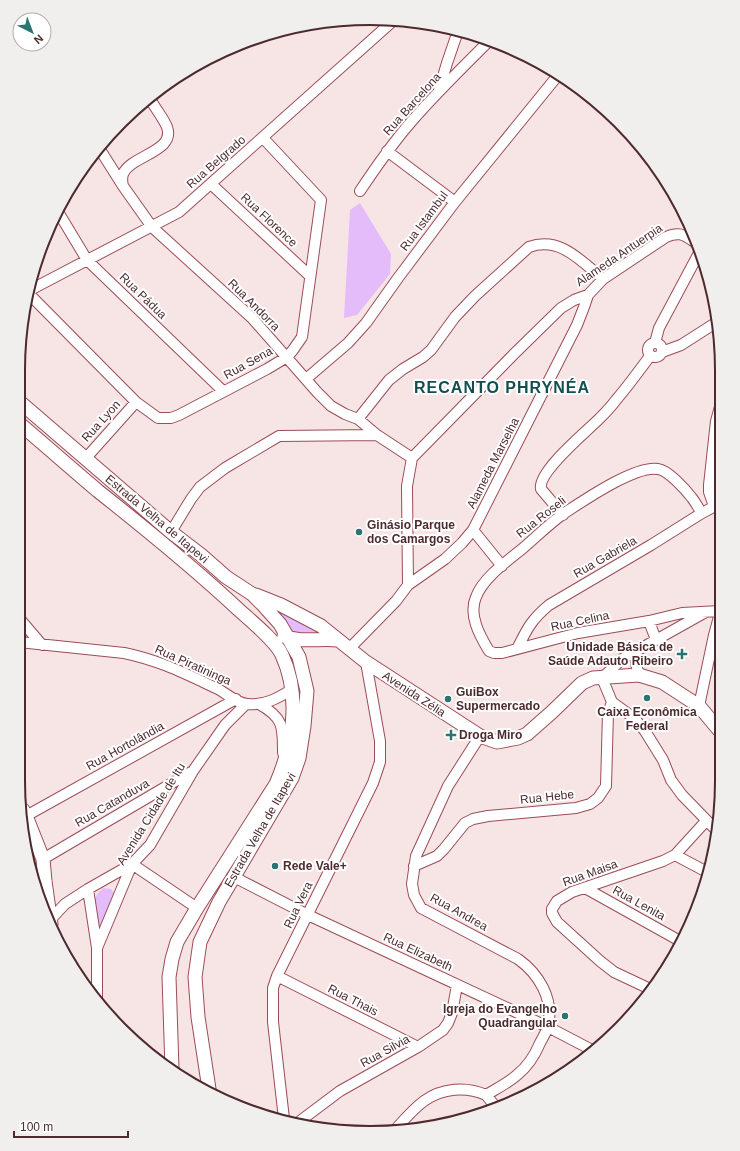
<svg xmlns="http://www.w3.org/2000/svg" width="740" height="1151" font-family="Helvetica,sans-serif">
  <style>
    .green { fill: #e4bcfa }
    .lines { fill: none; stroke-linecap: round; stroke-linejoin: round }
    .minor-casing { stroke: #9b4d57; stroke-width: 12 }
    .major-casing { stroke: #9b4d57; stroke-width: 15 }
    .minor { stroke: #fff; stroke-width: 10 }
    .major { stroke: #fff; stroke-width: 13 }
    .poi-dot { fill: #2a7472; stroke: #fff; stroke-width: 1.5 }
    .labels { text-anchor: middle; stroke-width: 4; stroke-linejoin: round; paint-order: stroke }
    .street-label { font-size: 12px; fill: #4d2a2d; stroke: #fff }
    .poi-label { font-size: 12px; font-weight: bold; fill: #4d2a2d; stroke: #fff; text-anchor: start }
    .district-label { font-size: 16px; font-weight: bold; letter-spacing: 1px; fill: #124f4e; stroke: #fff }
    .rim { fill: none; stroke: #4d2a2d; stroke-width: 2 }
  </style>
  <rect width="100%" height="100%" fill="#f7e4e5"/>
  <path class="green" d="M 360,203 L 391,254 L 390,274 L 357,315 L 344,318 L 350,210 Z
    M 282,611 L 318,632 L 293,633 L 280,613 Z
    M 103,888 L 111,889 L 114,893 L 102,924 L 98,925 C 95,909 89,900 103,888 Z"/>
  <g class="lines">
    <defs>
      <path id="minor" d="M 439,90 L 447,63 L 458,31
        M 99,148 L 123,186 L 152,227 L 252,318 L 317,392 L 331,406 L 345,414 L 358,419 L 377,435 L 412,458
        M 387,151 L 455,202
        M 211,184 L 310,276
        M 123,186 C 122,182 122,177 123,174 C 131,155 176,152 167,127 C 163,117 154,107 149,97
        M 360,191 C 376,167 392,144 411,122 C 436,93 463,67 490,40
        M 57,210 L 87,260 L 223,391
        M 32,289 L 179,212 L 394,20
        M 30,295 L 136,402 L 158,418 L 171,418 L 179,415 L 267,369 L 287,357 L 293,350 L 302,337 L 321,200 L 263,138
        M648 350a7 7 0 1 1 14 0a7 7 0 1 1-14 0Z
        M 655,343 L 659,328 L 700,251
        M 662,352 L 681,345 L 717,322
        M 306,379 L 348,343 L 366,323 L 398,278 L 455,202 L 559,74
        M 358,419 L 389,380 L 403,369 L 423,357 L 431,350 L 455,317 L 475,296 L 529,247 C 560,236 581,261 603,279
        M 86,458 L 136,402
        M 714,506 L 709,492 L 709,485 L 716,421 L 721,403
        M 702,513 C 698,508 696,503 692,498 C 686,490 668,470 658,469 C 635,465 583,501 563,514 C 549,524 535,538 522,549 C 506,562 483,578 476,597 C 468,615 480,636 489,651 L 494,653 L 502,653 L 578,633 L 649,621 L 682,613 L 720,611
        M 563,515 L 541,489 C 537,472 587,431 599,419 C 605,413 611,407 616,400 C 628,386 639,371 650,356
        M 473,530 L 502,566
        M 171,532 L 191,499 L 200,487 L 225,468 L 279,436 L 377,435
        M 408,585 L 407,486 L 412,458 L 514,354 L 561,308 L 574,300 L 588,295 L 603,279 L 666,237 C 680,231 684,235 696,243
        M 19,618 L 42,645
        M 649,621 L 656,640
        M 19,642 L 124,653 C 159,660 186,674 218,689 C 227,694 238,704 248,704 C 264,706 278,698 291,690
        M 349,649 L 396,601 L 408,585 L 445,559 L 462,543 L 473,530 L 577,325 L 584,307 L 588,295
        M 517,649 C 527,629 531,620 549,605 L 651,545 L 702,513 L 721,503
        M 637,650 C 635,660 636,666 639,675
        M 612,702 L 634,718 L 645,731 L 663,760 L 671,780 L 682,795 L 718,832
        M 259,704 C 284,718 283,727 283,753
        M 699,706 L 714,635 L 720,613
        M 26,816 L 236,699
        M 675,855 L 707,872
        M 43,859 L 191,772
        M 132,864 L 197,908
        M 414,866 L 437,856 L 444,849 L 465,823 L 473,819 L 488,816 L 576,808 L 590,804 L 598,798 L 606,786 L 608,713 L 612,702 L 602,678 L 622,659 L 704,613
        M 234,877 L 308,915 L 548,1027 L 592,1050
        M 585,888 L 680,941
        M 88,889 L 97,948
        M 51,919 L 65,904 L 88,889 L 132,864
        M 277,976 L 418,1047
        M 650,989 L 614,972 L 600,961 L 557,922 L 552,913 L 552,909 L 557,901 L 572,892 L 663,861 L 675,855 L 706,821
        M 97,998 L 97,948 L 132,864 L 150,845 L 193,771 L 225,725 L 246,704
        M 486,1095 L 495,1106
        M 284,1119 L 273,1022 L 273,988 L 277,976 L 373,783 L 380,762 L 380,741 L 366,662
        M 300,1121 L 340,1091 L 418,1047 L 443,1030 L 448,1023 L 452,1013 L 457,985
        M 395,1130 C 404,1120 413,1109 424,1101 C 442,1088 466,1086 486,1095 C 496,1089 508,1083 517,1075 C 527,1067 535,1055 540,1043 C 543,1037 547,1031 548,1026 C 554,999 539,974 518,959 L 421,908 L 414,895 L 412,884 L 416,856 L 448,786 L 480,736"/>
      <path id="major" d="M 21,403 L 171,532 L 201,555 L 226,577 L 252,594 L 263,605 L 280,624 L 299,657 L 307,691 L 304,726 L 299,758 L 292,778 L 219,902 L 200,942 L 195,977 L 198,1017 L 209,1089
        M 20,424 C 46,446 72,469 98,491 C 146,529 194,568 239,610 C 251,621 276,641 282,655 C 301,696 293,745 276,784 L 197,908 L 177,942 L 172,959 L 169,977 L 172,1069
        M 256,595 L 281,605 L 321,626 L 366,662 L 480,736 L 497,742 L 518,738 L 527,734 L 552,712 L 582,683 L 593,678 L 639,675 L 662,682 L 699,706 L 719,730
        M 284,636 C 301,643 320,638 338,640
        M 23,810 L 26,816 L 43,859 L 45,881 L 51,924"/>
    </defs>
    <use href="#minor" class="minor-casing"/>
    <use href="#major" class="major-casing"/>
    <use href="#minor" class="minor"/>
    <use href="#major" class="major"/>
  </g>
  <g class="poi-dot">
    <circle cx="359" cy="532" r="4"/>
    <path d="M680 648h4v4h4v4h-4v4h-4v-4h-4v-4h4z"/>
    <circle cx="647" cy="698" r="4"/>
    <circle cx="448" cy="699" r="4"/>
    <path d="M449 729h4v4h4v4h-4v4h-4v-4h-4v-4h4z"/>
    <circle cx="275" cy="866" r="4"/>
    <circle cx="565" cy="1016" r="4"/>
  </g>
  <g class="labels">
    <g class="street-label">
      <text transform="translate(412 104) rotate(-48)" y="4">Rua Barcelona</text>
      <text transform="translate(216 162) rotate(-41)" y="4">Rua Belgrado</text>
      <text transform="translate(269 220) rotate(43)" y="4">Rua Florence</text>
      <text transform="translate(424 221) rotate(-53)" y="4">Rua Istambul</text>
      <text transform="translate(619 255) rotate(-34)" y="4">Alameda Antuerpia</text>
      <text transform="translate(143 296) rotate(44)" y="4">Rua Pádua</text>
      <text transform="translate(254 305) rotate(45)" y="4">Rua Andorra</text>
      <text transform="translate(248 363) rotate(-29)" y="4">Rua Sena</text>
      <text transform="translate(101 421) rotate(-48)" y="4">Rua Lyon</text>
      <text transform="translate(493 463) rotate(-63)" y="4">Alameda Marselha</text>
      <text transform="translate(541 517) rotate(-38)" y="4">Rua Roseli</text>
      <text transform="translate(157 519) rotate(40)" y="4">Estrada Velha de Itapevi</text>
      <text transform="translate(605 557) rotate(-30)" y="4">Rua Gabriela</text>
      <text transform="translate(580 621) rotate(-12)" y="4">Rua Celina</text>
      <text transform="translate(193 665) rotate(24)" y="4">Rua Piratininga</text>
      <text transform="translate(414 694) rotate(33)" y="4">Avenida Zélia</text>
      <text transform="translate(125 746) rotate(-29)" y="4">Rua Hortolândia</text>
      <text transform="translate(547 797) rotate(-6)" y="4">Rua Hebe</text>
      <text transform="translate(112 803) rotate(-30)" y="4">Rua Catanduva</text>
      <text transform="translate(151 814) rotate(-58)" y="4">Avenida Cidade de Itu</text>
      <text transform="translate(260 830) rotate(-60)" y="4">Estrada Velha de Itapevi</text>
      <text transform="translate(590 873) rotate(-20)" y="4">Rua Maisa</text>
      <text transform="translate(639 903) rotate(29)" y="4">Rua Lenita</text>
      <text transform="translate(298 905) rotate(-64)" y="4">Rua Vera</text>
      <text transform="translate(459 912) rotate(29)" y="4">Rua Andrea</text>
      <text transform="translate(418 952) rotate(25)" y="4">Rua Elizabeth</text>
      <text transform="translate(353 1000) rotate(27)" y="4">Rua Thais</text>
      <text transform="translate(385 1051) rotate(-29)" y="4">Rua Silvia</text>
    </g>
    <g class="poi-label">
      <text x="367" y="529">Ginásio Parque<tspan x="367" dy="14">dos Camargos</tspan></text>
      <text x="673" y="651" text-anchor="end">Unidade Básica de<tspan x="673" dy="14">Saúde Adauto Ribeiro</tspan></text>
      <text x="456" y="696">GuiBox<tspan x="456" dy="14">Supermercado</tspan></text>
      <text x="647" y="716" text-anchor="middle">Caixa Econômica<tspan x="647" dy="14">Federal</tspan></text>
      <text x="459" y="739">Droga Miro</text>
      <text x="283" y="870">Rede Vale+</text>
      <text x="557" y="1013" text-anchor="end">Igreja do Evangelho<tspan x="557" dy="14">Quadrangular</tspan></text>
    </g>
    <g class="district-label">
      <text x="502" y="393">RECANTO PHRYNÉA</text>
    </g>
  </g>
  <path d="M0 0H740V1151H0ZM370 25H370A345 345 0 0 1 715 370V781A345 345 0 0 1 370 1126H370A345 345 0 0 1 25 781V370A345 345 0 0 1 370 25Z" fill="#f1eeee" fill-rule="evenodd"/>
  <path class="rim" d="M370 25H370A345 345 0 0 1 715 370V781A345 345 0 0 1 370 1126H370A345 345 0 0 1 25 781V370A345 345 0 0 1 370 25Z"/>
  <g transform="translate(32 32) rotate(138)"><circle r="19" fill="#ffffff" stroke="#b8aaab"/>
  <path d="M0-3L7 15L0 10L-7 15Z" fill="#2a7472"/>
  <text y="-6" font-size="11" font-weight="bold" text-anchor="middle" fill="#4d2a2d">N</text>
  </g>
  <path d="M14 1131v6h114v-6" fill="none" stroke="#4d2a2d" stroke-width="2"/>
  <text x="20" y="1131" font-size="12" fill="#4d2a2d" stroke="#ffffff" stroke-width="3" paint-order="stroke">100 m</text>
</svg>
